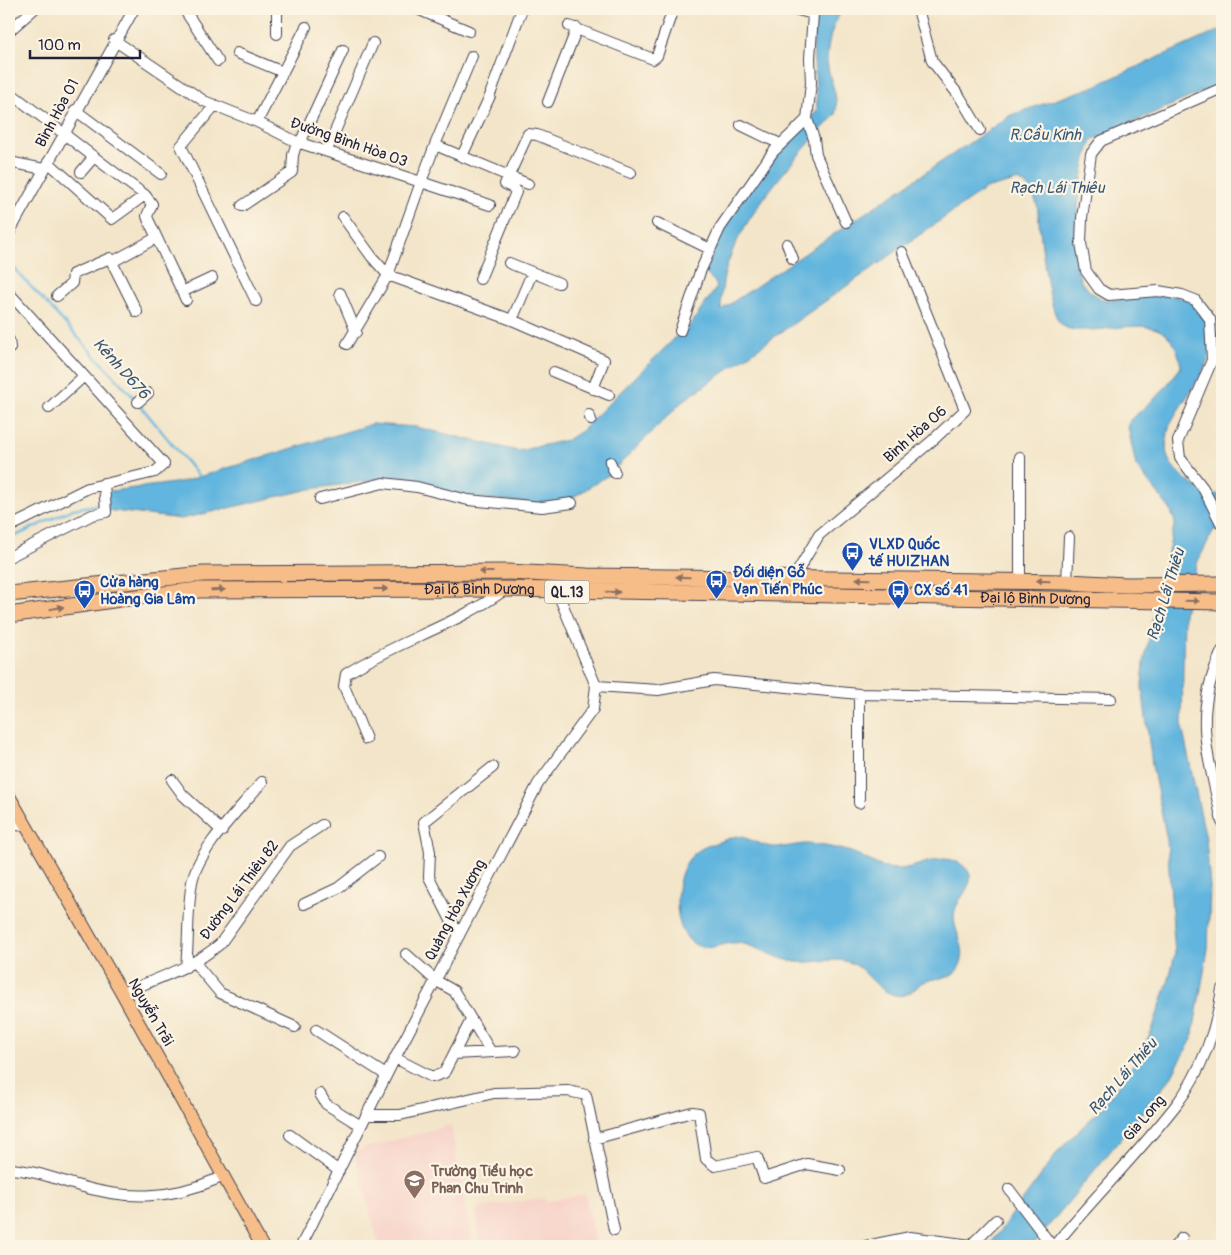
<svg xmlns="http://www.w3.org/2000/svg" width="1231" height="1255" font-family="Pangolin,sans-serif">
  <style>
    .built { fill: #f7d1c8 }
    .water { fill: #62b5de; stroke: #426c8c }
    .lines { fill: none; stroke-linecap: round; stroke-linejoin: round }
    .stream { stroke: #62b5de; stroke-width: 2.5 }
    .minor-casing { stroke: #413f50; stroke-width: 12 }
    .major-casing { stroke: #413f50; stroke-width: 14 }
    .highway-casing { stroke: #413f50; stroke-width: 17 }
    .minor { stroke: #fff; stroke-width: 10 }
    .major { stroke: #f7bd88; stroke-width: 12 }
    .highway { stroke: #f7bd88; stroke-width: 15 }
    .oneway { fill: #8c7062 }
    .labels { text-anchor: middle; stroke-width: 4.5; stroke-linejoin: round; paint-order: stroke }
    .shield { fill: #fcf5e5; stroke: #63616e; stroke-width: 1 }
    .shield-label { font-size: 14px; font-weight: bold; fill: #22223b }
    .street-label { font-size: 15px; fill: #22223b; stroke: #fcf5e5 }
    .transit-label { font-size: 15px; font-weight: bold; fill: #164399; stroke: #fcf5e5; text-anchor: start }
    .education-label { font-size: 15px; font-weight: bold; fill: #785e54; stroke: #fcf5e5; text-anchor: start }
    .water-label { font-size: 16px; font-style: italic; fill: #385574; stroke: #fcf5e5 }
  </style>
  <rect width="100%" height="100%" fill="#fcf5e5"/>
  <filter id="ink" filterUnits="userSpaceOnUse"><feTurbulence type="fractalNoise" baseFrequency=".02" numOctaves="2"/><feDisplacementMap in="SourceGraphic" scale="10" xChannelSelector="R" yChannelSelector="G"/><feConvolveMatrix kernelMatrix="1 2 1 2 8 2 1 2 1" color-interpolation-filters="sRGB"/></filter>
  <filter id="wash" filterUnits="userSpaceOnUse"><feTurbulence type="fractalNoise" baseFrequency=".0096" numOctaves="4" result="noise"/><feDisplacementMap in="SourceGraphic" scale="20" xChannelSelector="R" yChannelSelector="G"/><feGaussianBlur stdDeviation="1.12" result="paint"/><feColorMatrix in="noise" values="0 0 0 0 0 0 0 0 0 0 0 0 0 0 0 0 0 1.4 0 .05"/><feComposite in="paint" operator="in"/></filter>
  <g filter="url(#wash)">
    <rect width="100%" height="100%" fill="#f3e5c9"/>
    <path class="built" d="M 451,1125 L 472,1246 L 379,1246 L 354,1151 Z
      M 585,1194 L 596,1246 L 480,1246 L 476,1208 L 544,1198 L 546,1202 Z"/>
    <path class="water" d="M 821,9 L 845,9 C 832,19 825,52 828,68 C 831,83 840,100 835,115 C 798,155 739,218 725,272 C 722,283 721,298 721,310 L 1011,115 L 1090,88 L 1222,29 L 1222,83 L 1092,140 C 1080,169 1070,249 1080,279 C 1083,287 1095,296 1103,299 C 1113,302 1126,298 1136,296 C 1142,295 1149,293 1155,293 C 1168,293 1196,300 1204,311 C 1209,318 1210,335 1211,344 C 1213,366 1179,404 1170,425 C 1167,433 1165,447 1167,455 C 1171,472 1205,498 1222,494 L 1222,527 L 1213,531 L 1198,561 L 1184,612 L 1182,727 L 1206,839 L 1210,887 L 1208,949 L 1192,1039 L 1170,1079 L 1032,1246 L 989,1246 L 1061,1148 L 1104,1106 L 1137,1059 L 1152,1030 L 1169,979 L 1175,954 L 1167,840 L 1152,765 L 1142,686 L 1144,663 L 1153,617 L 1175,522 L 1170,509 L 1136,466 L 1128,427 L 1130,420 L 1160,394 L 1181,367 C 1173,310 1129,329 1088,330 C 1079,330 1069,331 1062,325 C 1047,314 1040,226 1037,204 L 1030,189 L 1019,180 L 985,189 L 683,401 L 610,474 L 569,500 L 542,504 L 467,497 L 382,479 L 310,489 L 181,519 L 106,510 L 103,492 L 182,482 L 372,424 L 416,427 L 518,451 L 567,440 L 581,431 L 682,331 L 689,327 L 717,287 L 714,281 L 704,272 L 722,229 L 782,145 L 817,111 C 818,84 806,32 821,9 Z
      M 736,836 C 749,837 760,846 773,847 C 783,848 794,845 804,844 C 819,844 836,848 851,852 C 866,857 877,868 894,869 C 916,871 941,849 962,865 C 982,879 960,894 955,910 C 950,929 968,944 961,963 C 955,979 943,977 929,980 C 921,982 916,989 909,993 C 892,1003 874,982 863,971 C 845,952 819,964 796,962 C 776,959 759,947 740,943 C 727,941 713,950 701,947 C 674,939 674,897 681,875 C 691,845 711,846 736,836 Z"/>
    <g class="lines">
      <path class="stream" d="M 9,263 L 136,400
        M 139,404 L 201,479
        M 9,539 L 73,509 L 102,504"/>
    </g>
  </g>
  <g filter="url(#ink)">
    <g class="lines">
      <defs>
        <path id="minor" d="M 184,9 L 218,61
          M 277,9 L 277,34
          M 417,9 L 469,31
          M 794,9 L 813,14
          M 918,9 L 932,61 L 960,97 L 980,130
          M 569,26 L 653,59 L 657,56 L 673,9
          M 9,31 L 34,9
          M 114,40 L 204,101 L 257,122 L 297,142 L 421,182 L 388,275 L 347,344
          M 237,53 L 283,72
          M 1222,88 L 1101,141 L 1091,154 L 1082,218 L 1081,243 L 1086,271 L 1099,289 L 1109,295 L 1158,291 L 1182,295 L 1195,300 L 1210,319 L 1212,360 L 1178,441 L 1180,458 L 1203,488 L 1222,525
          M 9,92 C 55,126 99,162 145,195
          M 491,92 L 522,9
          M 548,102 L 577,28
          M 215,105 L 181,146 L 256,301
          M 75,110 L 161,174
          M 807,119 L 814,139 L 816,155 L 846,222
          M 257,122 L 306,27
          M 741,125 L 780,144
          M 300,143 L 343,50
          M 435,145 L 472,56
          M 327,150 L 373,43
          M 462,156 L 490,96
          M 9,162 L 44,169
          M 48,162 L 112,219 L 145,195 L 152,204 L 147,216 L 148,219 L 186,300
          M 81,172 L 93,158
          M 490,205 L 421,182 L 435,145 L 528,184
          M 242,206 L 292,172 L 293,155 L 297,142
          M 343,217 L 372,257 L 388,275 L 512,320 L 604,360 L 593,389
          M 657,223 L 710,249
          M 9,233 L 134,9
          M 787,244 L 793,259
          M 112,262 L 156,238
          M 509,263 L 559,283
          M 480,279 L 516,192 L 515,189 L 505,184 L 528,134 L 537,135 L 631,173
          M 182,292 L 212,278
          M 9,293 L 164,464 L 155,472 L 88,488 L 9,527
          M 340,293 L 356,332
          M 57,296 L 72,283 L 73,274 L 110,258 L 137,312
          M 512,320 L 532,273
          M 680,331 L 700,272 L 720,228 L 773,152 L 807,119 L 811,83 L 810,58 L 813,14 L 817,9
          M 9,340 L 10,348
          M 554,372 L 609,395
          M 138,402 L 148,393
          M 49,408 L 84,376
          M 589,415 L 591,420
          M 1020,457 L 1020,581
          M 610,462 L 615,473
          M 320,499 L 383,483 L 417,487 L 468,500 L 542,507 L 572,503
          M 9,557 L 92,515 L 106,512 L 104,483
          M 793,579 L 819,535 L 933,440 L 965,410 L 902,252
          M 1067,582 L 1069,537
          M 1222,651 C 1191,718 1209,754 1222,822
          M 596,686 L 658,690 L 714,680 L 859,694 L 1111,699
          M 366,739 L 344,686 L 346,674 C 397,641 457,625 506,589
          M 172,780 L 183,795 L 222,831
          M 859,803 L 859,694
          M 9,824 L 25,826
          M 304,904 L 338,888 L 378,857
          M 459,936 L 429,877 L 430,852 L 424,822 L 493,767
          M 406,954 L 435,980 L 454,991 L 491,1052
          M 195,963 L 220,993 L 295,1027
          M 186,967 C 189,939 187,909 192,882 C 199,848 240,809 262,782
          M 122,993 C 156,979 192,968 220,944 L 290,846 L 322,825
          M 316,1030 L 386,1075
          M 454,1054 L 515,1051
          M 395,1058 L 432,1077 L 444,1073 L 471,1020
          M 320,1094 L 326,1104 L 361,1126
          M 367,1115 L 400,1115 L 494,1093 L 568,1091 L 586,1095 L 614,1230
          M 290,1135 L 339,1171
          M 594,1139 L 692,1112 L 699,1113 L 706,1159 L 715,1166 L 757,1157 L 764,1178 L 807,1164 L 840,1170
          M 9,1169 C 32,1170 53,1178 76,1185 C 126,1200 169,1200 217,1179
          M 1009,1189 L 1052,1246
          M 301,1246 L 395,1058 L 538,784 L 593,709 L 596,686 L 557,591
          M 866,1246 L 910,1237 L 971,1245 L 996,1220
          M 1054,1246 C 1093,1198 1138,1154 1176,1105 C 1201,1073 1217,1028 1222,989
          M 1175,1246 L 1182,1238"/>
        <path id="major" d="M 9,796 L 122,993 L 262,1246"/>
        <g id="highway">
          <path d="M 9,594 L 203,574 L 507,572 L 587,576 L 1067,582 L 1127,585 L 1222,584"/>
          <path id="s1" d="M 9,615 L 120,599 L 199,590 L 506,589 L 1222,602"/>
        </g>
      </defs>
      <use href="#minor" class="minor-casing"/>
      <use href="#major" class="major-casing"/>
      <use href="#highway" class="highway-casing"/>
      <use href="#minor" class="minor"/>
      <use href="#major" class="major"/>
      <use href="#highway" class="highway"/>
    </g>
    <defs><path id="oneway-solid" d="M-6-.8H1V-3.2L6.5 0L1 3.2V.8H-6Z" transform="scale(1.25)"/></defs>
    <g class="oneway">
      <use href="#oneway-solid" transform="translate(486 572) rotate(180)"/>
      <use href="#oneway-solid" transform="translate(683 577) rotate(-179)"/>
      <use href="#oneway-solid" transform="translate(863 579) rotate(-179)"/>
      <use href="#oneway-solid" transform="translate(1043 581) rotate(-179)"/>
      <use href="#oneway-solid" transform="translate(381 589)"/>
      <use href="#oneway-solid" transform="translate(218 590) rotate(-1)"/>
      <use href="#oneway-solid" transform="translate(613 592) rotate(1)"/>
      <use href="#oneway-solid" transform="translate(1192 601) rotate(2)"/>
      <use href="#oneway-solid" transform="translate(57 608) rotate(-9)"/>
    </g>
  </g>
  <defs>
    <symbol id="bus-pin" viewBox="-11 -11 22 30"><path d="M0 17L-7.5 6A9.5 9.5 0 1 1 7.5 6Z" fill="#1a4fb4" stroke="#fcf5e5"/><path d="M-5-6H5V4H4V6H2V4H-2V6H-4V4H-5ZM-3.5-4V0h7V-4ZM-3.5 1.2v1.5H-2V1.2ZM2 1.2v1.5H3.5V1.2Z" fill="#fff"/></symbol>
    <symbol id="school-pin" viewBox="-11 -11 22 30"><path d="M0 17L-7.5 6A9.5 9.5 0 1 1 7.5 6Z" fill="#8d6e63" stroke="#fcf5e5"/><path d="M0-5L7-2L0 1L-7-2ZM-4 1L0 2.5L4 1V4Q0 6-4 4Z" fill="#fff"/></symbol>
  </defs>
  <g fill-rule="evenodd">
    <use href="#bus-pin" x="840" y="540" width="25" height="34"/>
    <use href="#bus-pin" x="704" y="568" width="25" height="34"/>
    <use href="#bus-pin" x="886" y="578" width="25" height="34"/>
    <use href="#bus-pin" x="72" y="578" width="25" height="34"/>
    <use href="#school-pin" x="402" y="1168" width="25" height="34"/>
  </g>
  <g class="labels">
    <rect class="shield" x="544.5" y="580.5" width="45" height="23" rx="4"/>
    <g class="shield-label">
      <text x="567" y="597">QL.13</text>
    </g>
    <g class="street-label">
      <text transform="translate(57 113) rotate(-62)" y="5">Bình Hòa 01</text>
      <text transform="translate(349 142) rotate(19)" y="5">Đường Bình Hòa 03</text>
      <text transform="translate(915 434) rotate(-41)" y="5">Bình Hòa 06</text>
      <text dy="5" stroke="none"><textPath href="#s1" startOffset="472">Đại lộ Bình Dương</textPath></text>
      <text dy="5" stroke="none"><textPath href="#s1" startOffset="1028">Đại lộ Bình Dương</textPath></text>
      <text transform="translate(239 890) rotate(-53)" y="5">Đường Lái Thiêu 82</text>
      <text transform="translate(455 910) rotate(-62)" y="5">Quảng Hòa Xương</text>
      <text transform="translate(151 1012) rotate(60)" y="5">Nguyễn Trãi</text>
      <text transform="translate(1144 1118) rotate(-49)" y="5">Gia Long</text>
    </g>
    <g class="transit-label">
      <text x="869" y="549">VLXD Quốc<tspan x="869" dy="17">tế HUIZHAN</tspan></text>
      <text x="733" y="577">Đối diện Gỗ<tspan x="733" dy="17">Vạn Tiến Phúc</tspan></text>
      <text x="100" y="587">Cửa hàng<tspan x="100" dy="17">Hoàng Gia Lâm</tspan></text>
      <text x="914" y="595">CX số 41</text>
    </g>
    <g class="education-label">
      <text x="431" y="1176">Trường Tiểu học<tspan x="431" dy="17">Phan Chu Trinh</tspan></text>
    </g>
    <g class="water-label">
      <text x="1045" y="140">R.Cầu Kinh</text>
      <text x="1057" y="193">Rạch Lái Thiêu</text>
      <text transform="translate(122 368) rotate(48)" y="6">Kênh D676</text>
      <text transform="translate(1165 594) rotate(-73)" y="6">Rạch Lái Thiêu</text>
      <text transform="translate(1122 1076) rotate(-49)" y="6">Rạch Lái Thiêu</text>
    </g>
  </g>
  <rect width="1231" height="1255" fill="none" stroke="#fcf5e5" stroke-width="30"/>
  <path d="M30 50v8h110v-8" fill="none" stroke="#22223b" stroke-width="2.5"/>
  <text x="38" y="50" font-size="15" fill="#22223b" stroke="#fcf5e5" stroke-width="4" paint-order="stroke">100 m</text>
</svg>
